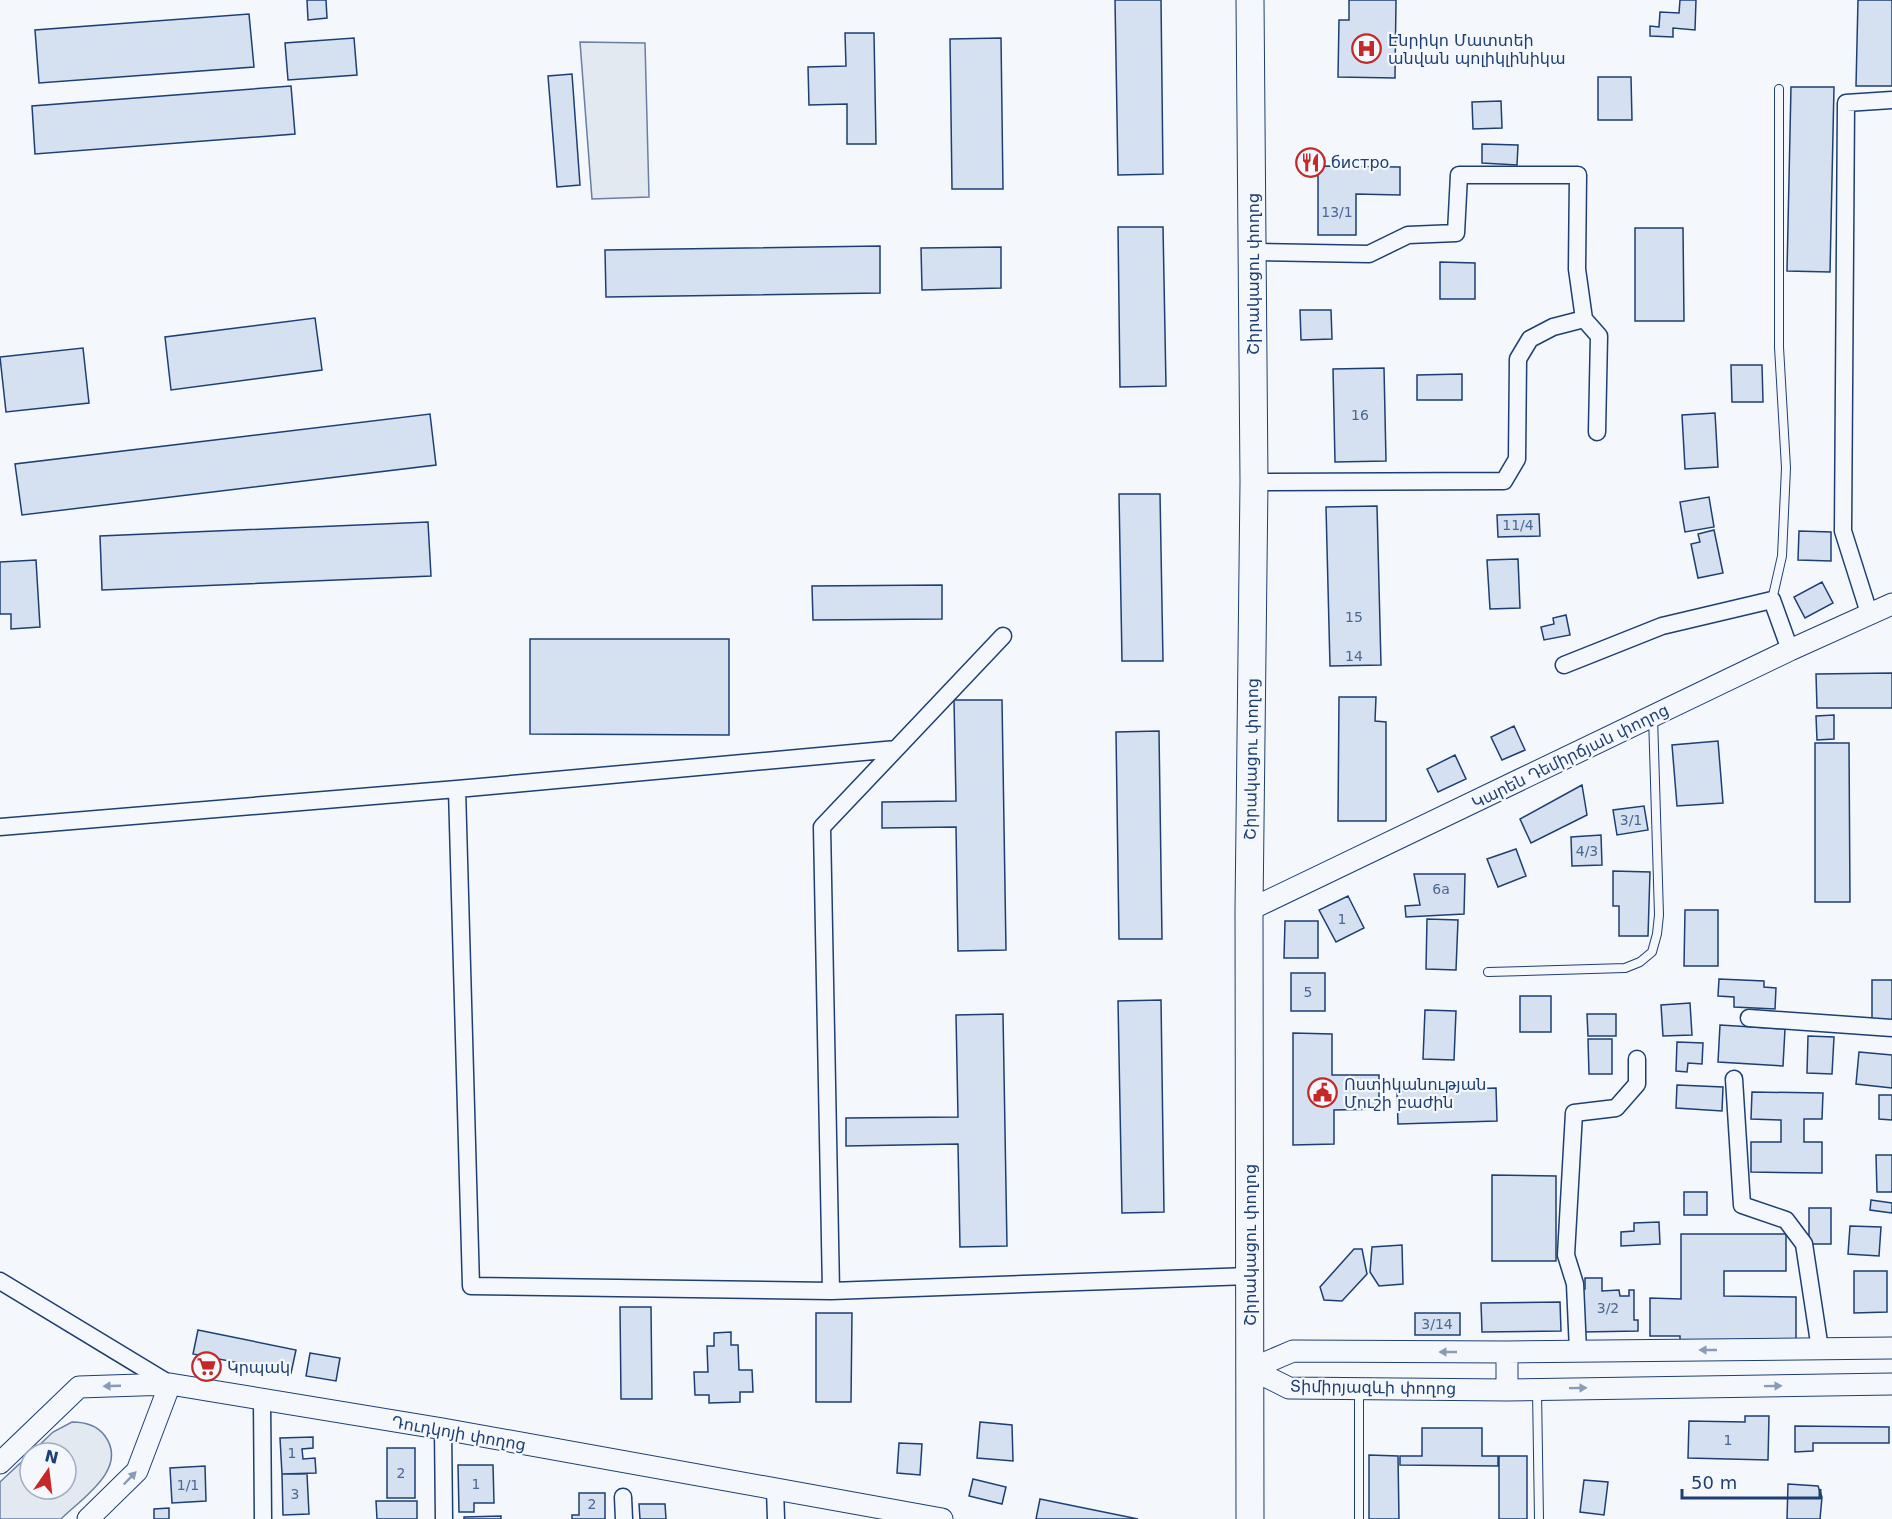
<svg xmlns="http://www.w3.org/2000/svg" width="1892" height="1519" font-family="'DejaVu Sans','Noto Sans Armenian',sans-serif">
  <style>
    .green { fill: #e3e9f0; stroke: #687fa3; stroke-width: 1.5 }
    .building { fill: #d5e0f0; stroke: #1d3f73; stroke-width: 1.5 }
    .lines { fill: none; stroke-linecap: round; stroke-linejoin: round }
    .service-casing { stroke: #1d3f73; stroke-width: 10 }
    .minor-casing { stroke: #1d3f73; stroke-width: 19 }
    .tertiary-casing { stroke: #1d3f73; stroke-width: 23 }
    .primary-casing { stroke: #1d3f73; stroke-width: 29 }
    .service { stroke: #f4f7fb; stroke-width: 8 }
    .minor { stroke: #f4f7fb; stroke-width: 16 }
    .tertiary { stroke: #f4f7fb; stroke-width: 21 }
    .primary { stroke: #f4f7fb; stroke-width: 27 }
    .oneway { fill: #889bb7 }
    .labels { text-anchor: middle; stroke-width: 4.5; stroke-linejoin: round; paint-order: stroke }
    .number-label { font-size: 14px; fill: #4b6792 }
    .poi-label { font-size: 16px; fill: #1d3f73; stroke: #f4f7fb; text-anchor: start }
    .street-label { font-size: 16px; fill: #1d3f73; stroke: #f4f7fb }
  </style>
  <rect width="100%" height="100%" fill="#f4f7fb"/>
  <path class="green" d="M 580,42 L 645,43 L 649,197 L 592,199 Z
    M 72,1422 C 85,1422 97,1425 105,1436 C 129,1469 81,1499 61,1519 L 0,1519 L 0,1482 L 30,1454 L 30,1489 L 66,1489 L 66,1453 L 31,1453 L 53,1432 Z"/>
  <path class="building" d="M 307,0 L 326,0 L 327,18 L 308,20 Z
    M 1115,0 L 1161,0 L 1163,174 L 1118,175 Z
    M 1349,0 L 1396,0 L 1395,78 L 1338,77 L 1339,20 L 1349,20 Z
    M 1680,0 L 1696,0 L 1695,30 L 1673,28 L 1673,37 L 1650,36 L 1650,26 L 1659,27 L 1660,12 L 1679,13 Z
    M 1858,0 L 1892,0 L 1892,86 L 1856,86 Z
    M 249,14 L 254,67 L 39,83 L 35,30 Z
    M 845,33 L 874,33 L 876,144 L 847,144 L 847,104 L 809,105 L 808,67 L 846,66 Z
    M 354,38 L 357,75 L 288,80 L 285,43 Z
    M 1001,38 L 1003,189 L 952,189 L 950,39 Z
    M 572,74 L 580,185 L 557,187 L 548,76 Z
    M 1598,77 L 1631,77 L 1632,120 L 1598,120 Z
    M 291,86 L 295,134 L 35,154 L 32,106 Z
    M 1791,87 L 1834,87 L 1830,272 L 1787,271 Z
    M 1501,101 L 1502,128 L 1473,129 L 1472,102 Z
    M 1482,144 L 1518,145 L 1517,165 L 1482,163 Z
    M 1305,158 L 1315,158 L 1315,166 L 1304,166 Z
    M 1318,166 L 1400,167 L 1400,195 L 1356,194 L 1356,235 L 1318,235 Z
    M 1118,227 L 1163,227 L 1166,386 L 1120,387 Z
    M 1635,228 L 1683,228 L 1684,321 L 1635,321 Z
    M 880,246 L 880,293 L 606,297 L 605,250 Z
    M 1001,247 L 1001,288 L 922,290 L 921,248 Z
    M 1440,262 L 1475,263 L 1475,299 L 1440,299 Z
    M 1300,310 L 1331,310 L 1332,339 L 1301,340 Z
    M 315,318 L 322,370 L 171,390 L 165,337 Z
    M 83,348 L 89,403 L 6,412 L 0,357 Z
    M 1731,365 L 1762,365 L 1763,402 L 1732,402 Z
    M 1384,368 L 1386,461 L 1335,462 L 1333,369 Z
    M 1462,374 L 1462,400 L 1417,400 L 1417,375 Z
    M 1715,413 L 1718,467 L 1685,469 L 1682,415 Z
    M 430,414 L 436,465 L 22,515 L 15,464 Z
    M 1119,494 L 1160,494 L 1163,661 L 1122,661 Z
    M 1709,497 L 1714,527 L 1685,532 L 1680,502 Z
    M 1377,506 L 1381,665 L 1330,666 L 1326,507 Z
    M 1539,514 L 1540,536 L 1498,537 L 1497,515 Z
    M 428,522 L 431,576 L 102,590 L 100,536 Z
    M 1714,530 L 1723,573 L 1698,578 L 1691,544 L 1700,542 L 1698,534 Z
    M 1799,531 L 1831,532 L 1831,561 L 1798,560 Z
    M 1518,559 L 1520,608 L 1490,609 L 1487,560 Z
    M 36,560 L 40,627 L 11,629 L 11,614 L 0,614 L 0,562 Z
    M 1822,582 L 1833,603 L 1805,618 L 1794,597 Z
    M 942,585 L 942,619 L 813,620 L 812,586 Z
    M 1566,615 L 1570,635 L 1544,640 L 1541,627 L 1554,624 L 1553,618 Z
    M 530,639 L 729,639 L 729,735 L 530,734 Z
    M 1892,673 L 1892,708 L 1817,708 L 1816,674 Z
    M 1339,697 L 1376,697 L 1375,721 L 1386,722 L 1386,821 L 1338,821 Z
    M 954,700 L 1002,700 L 1006,950 L 958,951 L 956,827 L 882,828 L 882,802 L 956,801 Z
    M 1834,715 L 1834,739 L 1817,740 L 1816,716 Z
    M 1514,726 L 1525,750 L 1502,760 L 1491,737 Z
    M 1159,731 L 1162,939 L 1119,939 L 1116,732 Z
    M 1718,741 L 1723,803 L 1677,806 L 1672,745 Z
    M 1815,743 L 1849,743 L 1850,902 L 1815,902 Z
    M 1455,755 L 1466,779 L 1438,792 L 1427,769 Z
    M 1582,785 L 1587,815 L 1531,843 L 1520,819 Z
    M 1644,806 L 1648,830 L 1617,835 L 1613,810 Z
    M 1601,835 L 1602,865 L 1572,866 L 1571,837 Z
    M 1516,849 L 1526,876 L 1498,887 L 1487,859 Z
    M 1613,871 L 1650,872 L 1648,936 L 1619,936 L 1619,906 L 1613,906 Z
    M 1414,874 L 1465,874 L 1464,914 L 1406,917 L 1405,906 L 1420,905 Z
    M 1348,896 L 1364,928 L 1336,942 L 1319,910 Z
    M 1685,910 L 1718,910 L 1718,966 L 1684,966 Z
    M 1427,919 L 1458,920 L 1456,970 L 1426,969 Z
    M 1285,921 L 1318,921 L 1318,958 L 1284,958 Z
    M 1291,973 L 1325,973 L 1325,1011 L 1291,1011 Z
    M 1719,979 L 1764,981 L 1764,987 L 1776,988 L 1775,1009 L 1734,1007 L 1734,997 L 1718,996 Z
    M 1872,980 L 1892,980 L 1892,1022 L 1872,1021 Z
    M 1520,996 L 1551,996 L 1551,1032 L 1520,1032 Z
    M 1161,1000 L 1164,1212 L 1122,1213 L 1118,1001 Z
    M 1690,1003 L 1692,1035 L 1663,1036 L 1661,1005 Z
    M 1425,1010 L 1456,1011 L 1454,1060 L 1423,1059 Z
    M 1003,1014 L 1007,1246 L 960,1247 L 958,1144 L 846,1146 L 846,1118 L 958,1117 L 956,1015 Z
    M 1587,1014 L 1616,1014 L 1616,1036 L 1588,1036 Z
    M 1720,1025 L 1785,1029 L 1783,1066 L 1718,1062 Z
    M 1293,1033 L 1332,1034 L 1332,1075 L 1379,1075 L 1379,1109 L 1334,1110 L 1334,1144 L 1293,1145 Z
    M 1808,1036 L 1834,1037 L 1832,1074 L 1807,1073 Z
    M 1588,1039 L 1612,1039 L 1612,1074 L 1589,1074 Z
    M 1677,1042 L 1703,1043 L 1702,1064 L 1688,1063 L 1687,1072 L 1676,1071 Z
    M 1859,1052 L 1892,1055 L 1892,1088 L 1856,1084 Z
    M 1677,1085 L 1723,1087 L 1722,1111 L 1676,1108 Z
    M 1496,1088 L 1497,1121 L 1398,1124 L 1397,1091 Z
    M 1752,1092 L 1823,1093 L 1822,1119 L 1804,1119 L 1804,1142 L 1822,1142 L 1822,1173 L 1751,1172 L 1751,1142 L 1781,1142 L 1781,1120 L 1751,1119 Z
    M 1879,1095 L 1892,1095 L 1892,1120 L 1879,1119 Z
    M 1876,1155 L 1892,1155 L 1892,1192 L 1877,1192 Z
    M 1492,1175 L 1556,1176 L 1556,1261 L 1492,1261 Z
    M 1684,1192 L 1707,1192 L 1707,1215 L 1684,1215 Z
    M 1871,1200 L 1892,1203 L 1892,1213 L 1870,1210 Z
    M 1809,1208 L 1831,1208 L 1831,1244 L 1809,1244 Z
    M 1659,1222 L 1660,1244 L 1621,1246 L 1621,1232 L 1634,1231 L 1634,1223 Z
    M 1850,1226 L 1881,1227 L 1879,1256 L 1848,1254 Z
    M 1681,1234 L 1786,1234 L 1786,1271 L 1724,1271 L 1724,1296 L 1796,1297 L 1796,1341 L 1680,1341 L 1680,1336 L 1650,1336 L 1650,1298 L 1681,1299 Z
    M 1402,1245 L 1403,1284 L 1379,1286 L 1370,1272 L 1372,1247 Z
    M 1354,1249 L 1362,1249 L 1367,1274 L 1342,1301 L 1324,1300 L 1320,1287 Z
    M 1854,1271 L 1887,1271 L 1887,1312 L 1854,1313 Z
    M 1585,1278 L 1602,1278 L 1602,1291 L 1619,1290 L 1620,1296 L 1629,1296 L 1629,1290 L 1634,1290 L 1634,1320 L 1638,1320 L 1638,1331 L 1583,1332 L 1582,1289 L 1585,1289 Z
    M 1560,1302 L 1561,1331 L 1482,1332 L 1481,1303 Z
    M 620,1307 L 651,1307 L 652,1399 L 621,1399 Z
    M 816,1313 L 852,1313 L 851,1402 L 816,1402 Z
    M 1415,1313 L 1460,1313 L 1460,1335 L 1415,1335 Z
    M 198,1330 L 296,1350 L 291,1373 L 193,1354 Z
    M 731,1332 L 731,1345 L 738,1345 L 739,1370 L 752,1370 L 753,1392 L 740,1392 L 740,1402 L 709,1403 L 709,1395 L 695,1395 L 694,1372 L 708,1372 L 707,1346 L 714,1346 L 714,1333 Z
    M 310,1353 L 340,1358 L 336,1381 L 306,1376 Z
    M 1745,1416 L 1769,1416 L 1768,1460 L 1688,1458 L 1689,1421 L 1745,1422 Z
    M 980,1422 L 1012,1425 L 1013,1461 L 977,1458 Z
    M 1795,1426 L 1889,1427 L 1889,1443 L 1813,1443 L 1813,1451 L 1795,1452 Z
    M 1422,1428 L 1482,1428 L 1482,1456 L 1498,1456 L 1498,1466 L 1400,1465 L 1400,1456 L 1422,1456 Z
    M 313,1437 L 313,1448 L 302,1449 L 303,1459 L 315,1458 L 316,1473 L 282,1474 L 280,1438 Z
    M 899,1443 L 922,1444 L 920,1475 L 897,1473 Z
    M 387,1448 L 415,1448 L 415,1498 L 387,1498 Z
    M 1369,1455 L 1398,1456 L 1399,1519 L 1369,1519 Z
    M 1499,1456 L 1527,1456 L 1527,1519 L 1499,1519 Z
    M 458,1465 L 493,1465 L 494,1503 L 474,1503 L 474,1512 L 459,1512 Z
    M 205,1466 L 206,1501 L 172,1503 L 170,1468 Z
    M 282,1474 L 307,1474 L 309,1514 L 283,1515 Z
    M 973,1479 L 1006,1487 L 1002,1504 L 969,1496 Z
    M 1584,1480 L 1608,1482 L 1604,1515 L 1580,1512 Z
    M 1788,1484 L 1818,1486 L 1822,1497 L 1820,1519 L 1787,1519 Z
    M 579,1493 L 605,1493 L 605,1519 L 572,1519 L 572,1515 L 579,1515 Z
    M 1040,1499 L 1138,1519 L 1036,1519 Z
    M 376,1501 L 417,1501 L 417,1519 L 377,1519 Z
    M 639,1504 L 665,1504 L 666,1519 L 640,1519 Z
    M 169,1508 L 169,1519 L 154,1519 L 154,1509 Z
    M 501,1516 L 501,1519 L 464,1519 L 464,1517 Z"/>
  <g class="lines">
    <defs>
      <path id="service" d="M 1772,600 L 1782,556 L 1786,468 L 1779,347 L 1779,89
        M 1488,972 L 1625,968 L 1640,962 L 1652,952 L 1657,934 L 1659,915 L 1653,716
        M 1359,1389 L 1359,1519
        M 1537,1390 L 1539,1519"/>
      <path id="minor" d="M 1253,252 L 1369,254 L 1408,235 L 1456,233 L 1459,175 L 1578,175 L 1577,269 L 1584,319 L 1553,327 L 1530,339 L 1518,359 L 1517,459 L 1504,481 L 1254,482
        M 1584,319 L 1599,336 L 1597,432
        M 1869,613 L 1843,531 L 1846,103 L 1892,100
        M 1564,665 L 1662,626 L 1772,600 L 1790,650
        M 457,789 L 471,1286 L 831,1291 L 1249,1276
        M 0,827 L 457,789 L 896,749 L 1003,636
        M 1749,1018 L 1892,1028
        M 1734,1079 L 1742,1205 L 1786,1220 L 1804,1244 L 1820,1349
        M 0,1281 L 170,1384
        M 831,1291 L 822,827 L 896,749
        M 1578,1351 L 1575,1284 L 1566,1255 L 1574,1113 L 1616,1108 L 1637,1084 L 1637,1059
        M 262,1400 L 263,1519
        M 443,1429 L 444,1519
        M 775,1489 L 776,1519
        M 623,1497 L 624,1519"/>
      <path id="tertiary" d="M 1249,910 L 1790,650 L 1892,604
        M 1507,1352 L 1507,1390
        M 1251,1369 L 1289,1388 L 1507,1390 L 1892,1384
        M 1251,1369 L 1293,1351 L 1507,1352 L 1892,1348
        M 0,1463 L 79,1387 L 170,1384 L 443,1429 L 942,1519
        M 88,1519 L 137,1471 L 170,1384"/>
      <path id="primary" d="M 1250,0 L 1254,482 L 1249,910 L 1250,1519"/>
    </defs>
    <use href="#service" class="service-casing"/>
    <use href="#minor" class="minor-casing"/>
    <use href="#tertiary" class="tertiary-casing"/>
    <use href="#primary" class="primary-casing"/>
    <use href="#service" class="service"/>
    <use href="#minor" class="minor"/>
    <use href="#tertiary" class="tertiary"/>
    <use href="#primary" class="primary"/>
  </g>
  <defs><path id="oneway-solid" d="M-6-.8H1V-3.2L6.5 0L1 3.2V.8H-6Z" transform="scale(1.5)"/></defs>
  <g class="oneway">
    <use href="#oneway-solid" transform="translate(1708 1350) rotate(180)"/>
    <use href="#oneway-solid" transform="translate(1448 1352) rotate(-180)"/>
    <use href="#oneway-solid" transform="translate(112 1386) rotate(178)"/>
    <use href="#oneway-solid" transform="translate(1773 1386) rotate(-1)"/>
    <use href="#oneway-solid" transform="translate(1578 1388) rotate(-1)"/>
    <use href="#oneway-solid" transform="translate(130 1478) rotate(-46)"/>
  </g>
  <defs>
    <symbol id="hospital-ring" viewBox="-11 -11 22 22"><circle r="9.5" fill="#f4f7fb" stroke="#c62828" stroke-width="1.5"/><path d="M-5-5h3v3.5h4V-5h3V5h-3V1.5h-4V5h-3Z" fill="#c62828"/></symbol>
    <symbol id="restaurant-ring" viewBox="-11 -11 22 22"><circle r="9.5" fill="#f4f7fb" stroke="#c62828" stroke-width="1.5"/><path d="M-5-6h1v4h1v-4h1v4h1v-4h1v5L-1.5 .5V6h-2V.5L-5-1ZM5-6V6H3V1.5H1.5Q1.5-4 5-6Z" fill="#c62828"/></symbol>
    <symbol id="civic-ring" viewBox="-11 -11 22 22"><circle r="9.5" fill="#f4f7fb" stroke="#c62828" stroke-width="1.5"/><path d="M-.6-6.5H3V-4.5H.6V-3L4-1V1h2V6H-6V1h2V-1L-.6-3ZM-1.2 2.5V6h2.4V2.5Z" fill="#c62828"/></symbol>
    <symbol id="supermarket-ring" viewBox="-11 -11 22 22"><circle r="9.5" fill="#f4f7fb" stroke="#c62828" stroke-width="1.5"/><path d="M-6-5.5h2.5l.6 2H6L4.5 2H-2.5L-4.4-4H-6ZM-1.5 3.2a1.3 1.3 0 1 0 .1 0ZM3 3.2a1.3 1.3 0 1 0 .1 0Z" fill="#c62828"/></symbol>
  </defs>
  <g fill-rule="evenodd">
    <use href="#hospital-ring" x="1350" y="32" width="33" height="33"/>
    <use href="#restaurant-ring" x="1294" y="146" width="33" height="33"/>
    <use href="#civic-ring" x="1306" y="1076" width="33" height="33"/>
    <use href="#supermarket-ring" x="190" y="1350" width="33" height="33"/>
  </g>
  <g class="labels">
    <g class="number-label">
      <text x="1337" y="217">13/1</text>
      <text x="1360" y="420">16</text>
      <text x="1518" y="530">11/4</text>
      <text x="1354" y="622">15</text>
      <text x="1354" y="661">14</text>
      <text x="1631" y="825">3/1</text>
      <text x="1587" y="856">4/3</text>
      <text x="1441" y="894">6a</text>
      <text x="1342" y="924">1</text>
      <text x="1308" y="997">5</text>
      <text x="1608" y="1313">3/2</text>
      <text x="1437" y="1329">3/14</text>
      <text x="1728" y="1445">1</text>
      <text x="292" y="1458">1</text>
      <text x="401" y="1478">2</text>
      <text x="476" y="1489">1</text>
      <text x="188" y="1490">1/1</text>
      <text x="295" y="1499">3</text>
      <text x="592" y="1509">2</text>
    </g>
    <g class="poi-label">
      <text x="1388" y="46">Էնրիկո Մատտեի<tspan x="1388" dy="18">անվան պոլիկլինիկա</tspan></text>
      <text x="1331" y="168">бистро</text>
      <text x="1344" y="1090">Ոստիկանության<tspan x="1344" dy="18">Մուշի բաժին</tspan></text>
      <text x="227" y="1373">Կրպակ</text>
    </g>
    <g class="street-label">
      <text transform="translate(1253 274) rotate(-90)" y="6">Շիրակացու փողոց</text>
      <text transform="translate(1570 756) rotate(-26)" y="6">Կարեն Դեմիրճյան փողոց</text>
      <text transform="translate(1251 759) rotate(-89)" y="6">Շիրակացու փողոց</text>
      <text transform="translate(1250 1245) rotate(-90)" y="6">Շիրակացու փողոց</text>
      <text transform="translate(1373 1387) rotate(1)" y="6">Տիմիրյազևի փողոց</text>
      <text transform="translate(459 1433) rotate(10)" y="6">Դուդկոյի փողոց</text>
    </g>
  </g>
  <g transform="translate(48 1471) rotate(14)"><circle r="28" fill="#f4f7fb" stroke="#9eadc5" stroke-width="1.5"/>
  <path d="M0-4.5L10 22L0 15L-10 22Z" fill="#c62828"/>
  <text y="-9" font-size="16" font-weight="bold" text-anchor="middle" fill="#1d3f73">N</text>
  </g>
  <path d="M1682 1489v9h138v-9" fill="none" stroke="#1d3f73" stroke-width="3"/>
  <text x="1691" y="1489" font-size="18" fill="#1d3f73" stroke="#f4f7fb" stroke-width="4.5" paint-order="stroke">50 m</text>
</svg>
